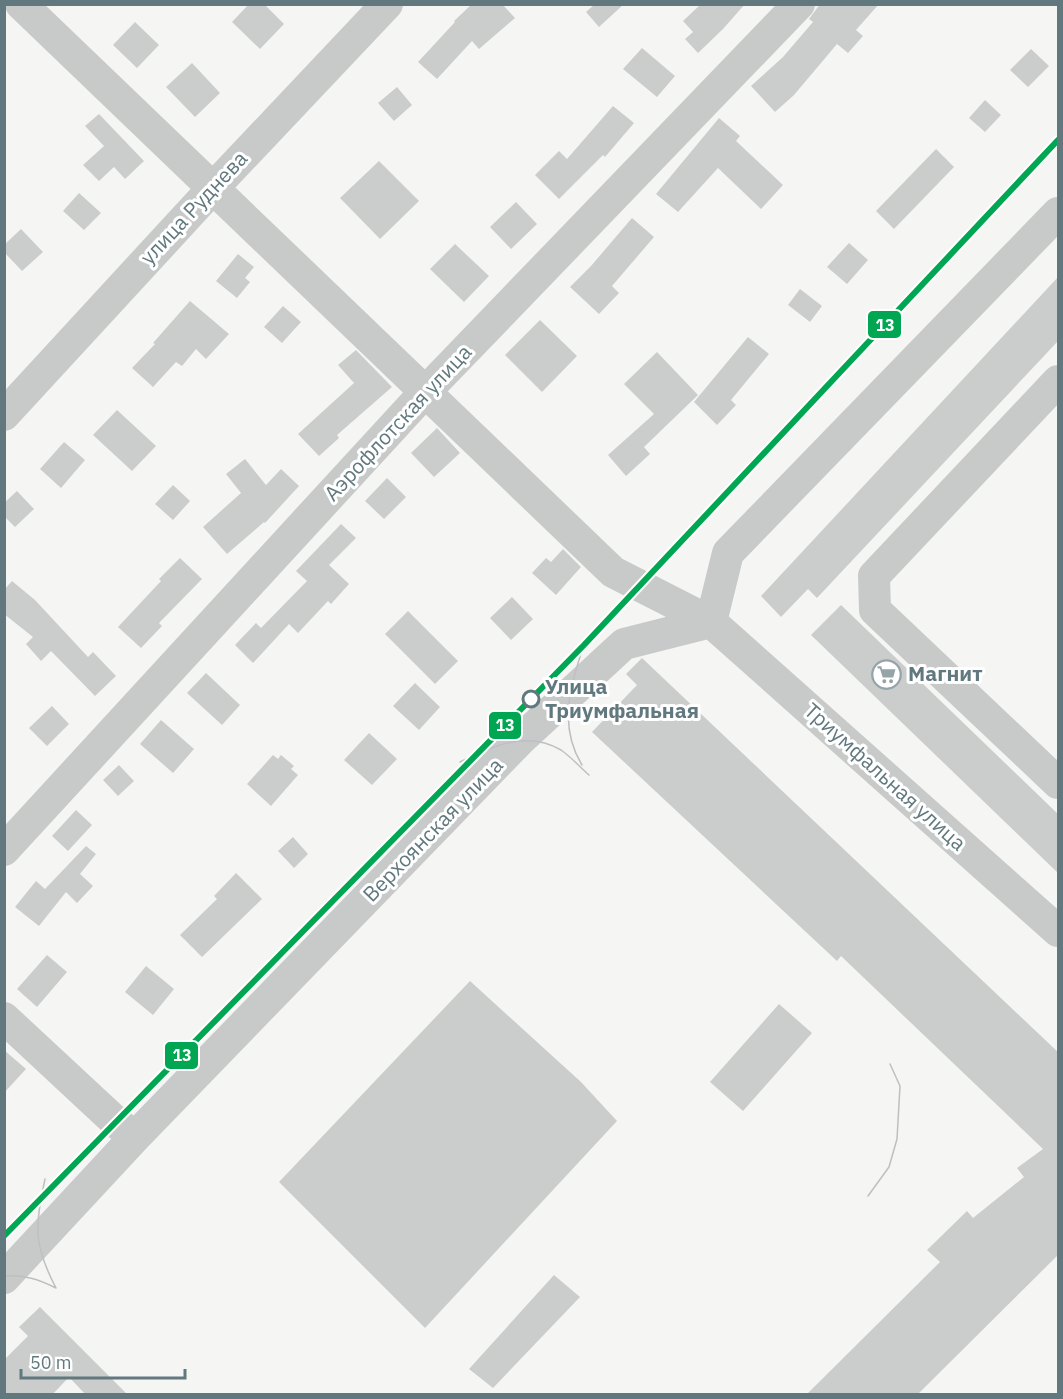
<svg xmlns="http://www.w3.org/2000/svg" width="1063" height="1399" font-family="'IBM Plex Sans',sans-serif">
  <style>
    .building { fill: #cbcdcd }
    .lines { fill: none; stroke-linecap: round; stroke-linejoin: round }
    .minor { stroke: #c8caca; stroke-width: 32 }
    .tram { stroke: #bebfc0; stroke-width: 1.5 }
    .tram-1-casing { stroke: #fff; stroke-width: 10 }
    .tram-1 { stroke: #00a651; stroke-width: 6 }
    .stop-dot { fill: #fff; stroke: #61797e; stroke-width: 3 }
    .labels { text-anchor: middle; stroke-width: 6; stroke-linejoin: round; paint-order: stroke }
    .street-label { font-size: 21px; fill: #61797e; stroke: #fff }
    .poi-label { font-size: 21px; font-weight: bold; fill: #61797e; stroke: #fff; text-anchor: start }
    .stop-label { font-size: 21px; font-weight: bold; fill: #61797e; stroke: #fff; text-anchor: start }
    .line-badge { stroke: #fff; stroke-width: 2 }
    .badge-label { font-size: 16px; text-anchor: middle; font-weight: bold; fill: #fff }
  </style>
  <rect width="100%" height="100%" fill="#f5f5f4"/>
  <path class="building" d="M 249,4 L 264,4 L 284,24 L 260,49 L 232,22 Z
    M 472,4 L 502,4 L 515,18 L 479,49 L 472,41 L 437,79 L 418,62 L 455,22 L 454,21 Z
    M 595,4 L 624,4 L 599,27 L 586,12 Z
    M 701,4 L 745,4 L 723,29 L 698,53 L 685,39 L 693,32 L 683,21 Z
    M 820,4 L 879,4 L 856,30 L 863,36 L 848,53 L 837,44 L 794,95 L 775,112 L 751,86 L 783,57 L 813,22 L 809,19 Z
    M 135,22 L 159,45 L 137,68 L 113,45 Z
    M 642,48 L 675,76 L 657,97 L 623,69 Z
    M 1031,49 L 1049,66 L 1028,87 L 1010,70 Z
    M 192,63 L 220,93 L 195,117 L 166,87 Z
    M 397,87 L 412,105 L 394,121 L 378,103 Z
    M 985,100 L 1001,115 L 985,132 L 969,118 Z
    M 613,106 L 634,123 L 605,157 L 603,155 L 559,199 L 535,175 L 559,151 L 567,159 Z
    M 99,114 L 144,161 L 125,179 L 114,167 L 99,181 L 83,165 L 104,146 L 85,126 Z
    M 719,118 L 740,136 L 736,141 L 783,185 L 761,209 L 718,168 L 678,212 L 656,194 Z
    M 936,149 L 954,167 L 894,229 L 876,211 Z
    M 379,161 L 419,201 L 380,239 L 340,198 Z
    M 79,193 L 101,213 L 84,230 L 63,211 Z
    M 516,202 L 537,224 L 511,249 L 490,227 Z
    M 632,218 L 654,237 L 612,286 L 619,293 L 599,314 L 570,287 L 591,266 Z
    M 21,229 L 43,252 L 22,271 L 4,252 L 4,245 Z
    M 849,243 L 868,260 L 847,284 L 827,267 Z
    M 455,244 L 489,276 L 464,302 L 430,269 Z
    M 238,254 L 254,267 L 245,278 L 250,282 L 237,298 L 216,281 Z
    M 1059,276 L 1059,340 L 817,598 L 808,589 L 781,617 L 761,596 Z
    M 800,289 L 822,306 L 810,322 L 788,305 Z
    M 190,301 L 229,334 L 206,359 L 196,349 L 182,366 L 176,362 L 153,387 L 132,368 L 155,344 L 153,343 Z
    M 283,306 L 301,322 L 282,343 L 264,327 Z
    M 540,320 L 577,356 L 542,392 L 505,355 Z
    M 748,337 L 769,354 L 731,400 L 736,405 L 717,425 L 694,402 Z
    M 356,350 L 392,387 L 337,435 L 339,438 L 319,456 L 298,434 L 354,383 L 338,365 Z
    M 657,352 L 698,395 L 644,447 L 650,454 L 626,476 L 608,455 L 654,414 L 624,384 Z
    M 117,410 L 156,446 L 132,471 L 93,435 Z
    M 437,428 L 460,453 L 434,477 L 411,453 Z
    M 64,442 L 85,460 L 61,488 L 40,469 Z
    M 245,459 L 266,485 L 281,469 L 299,486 L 265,523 L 264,522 L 227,554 L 203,527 L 241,493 L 226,474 Z
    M 387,478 L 406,497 L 384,519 L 365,501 Z
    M 173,485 L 190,501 L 173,520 L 155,504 Z
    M 17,491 L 34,509 L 15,527 L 4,516 L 4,503 Z
    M 341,524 L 356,538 L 329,565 L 349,584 L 331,604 L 328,601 L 298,633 L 289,624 L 253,663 L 235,645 L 256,623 L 261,628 L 307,581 L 296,571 Z
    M 563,549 L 581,567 L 556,595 L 532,573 L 546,558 L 551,562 Z
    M 180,558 L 202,579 L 159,623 L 162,626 L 141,648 L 118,627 L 161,581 L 159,579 Z
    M 12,581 L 35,600 L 88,657 L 93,652 L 116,676 L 95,696 L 51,651 L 41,661 L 26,644 L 33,637 L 4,614 L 4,590 Z
    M 512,597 L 533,619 L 511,640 L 490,618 Z
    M 841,605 L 1059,815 L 1059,874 L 811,635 Z
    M 408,611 L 458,661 L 435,684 L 385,634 Z
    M 642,658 L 1059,1053 L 1059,1254 L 917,1395 L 806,1395 L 940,1262 L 927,1250 L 967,1211 L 973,1218 L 1024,1177 L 1017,1168 L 1043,1149 L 841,956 L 837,961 L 592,732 L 637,685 L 626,674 Z
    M 206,673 L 240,705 L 222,725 L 187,693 Z
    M 415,683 L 440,707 L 419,730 L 393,706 Z
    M 52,706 L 69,724 L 47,746 L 29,728 Z
    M 161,720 L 194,749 L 173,773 L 140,744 Z
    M 369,733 L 397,759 L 372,785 L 344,760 Z
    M 273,755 L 278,759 L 281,755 L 294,766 L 291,769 L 298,775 L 271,806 L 247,784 Z
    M 119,765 L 134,781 L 118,796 L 103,780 Z
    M 76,810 L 92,825 L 68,851 L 52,836 Z
    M 293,837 L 308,854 L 294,868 L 278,851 Z
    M 86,846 L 96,854 L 80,874 L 93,886 L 77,903 L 66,892 L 39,926 L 15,907 L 36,881 L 45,889 Z
    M 236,873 L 262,899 L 202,957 L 180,935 L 217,899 L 214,896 Z
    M 47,955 L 67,972 L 37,1007 L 17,989 Z
    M 146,966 L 174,989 L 153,1015 L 125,992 Z
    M 470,981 L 581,1082 L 617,1121 L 425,1328 L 279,1182 Z
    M 779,1004 L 812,1033 L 743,1111 L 710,1082 Z
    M 4,1050 L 26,1069 L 4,1093 Z
    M 554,1275 L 580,1297 L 493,1388 L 469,1369 Z
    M 40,1307 L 128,1395 L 86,1395 L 69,1377 L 52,1395 L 4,1395 L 4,1360 L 28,1336 L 19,1327 Z"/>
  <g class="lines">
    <path class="minor" d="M 21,4 L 613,572 L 711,622 L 1058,931
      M 1058,381 L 874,576 L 875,610 L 1058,783
      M 4,415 L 214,187 L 387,4
      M 4,850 L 426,391 L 799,4
      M 4,1018 L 117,1123 L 135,1137
      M 4,1278 L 135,1137 L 520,740 L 624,644 L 711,622 L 728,553 L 1058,213"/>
    <path class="tram" d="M 460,762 C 492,746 527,730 561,750 C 571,757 580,767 589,775
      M 582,765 C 558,726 570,685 584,645
      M 45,1179 C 35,1227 33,1244 56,1288
      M 868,1196 L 889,1167 L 897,1139 L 900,1086 L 890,1064
      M 4,1276 C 25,1275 38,1279 56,1288"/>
    <defs>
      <path id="tram-1" d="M 4,1236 L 584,645 L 1058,140"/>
    </defs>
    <use href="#tram-1" class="tram-1-casing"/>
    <use href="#tram-1" class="tram-1"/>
  </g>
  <defs>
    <symbol id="supermarket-ring" viewBox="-11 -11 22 22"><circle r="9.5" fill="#fff" stroke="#95a4a7" stroke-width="1.5"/><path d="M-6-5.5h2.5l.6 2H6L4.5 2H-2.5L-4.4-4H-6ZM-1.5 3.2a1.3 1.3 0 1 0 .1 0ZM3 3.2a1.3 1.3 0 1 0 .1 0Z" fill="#95a4a7"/></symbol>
  </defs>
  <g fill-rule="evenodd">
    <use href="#supermarket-ring" x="870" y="658" width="33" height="33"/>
  </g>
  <circle class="stop-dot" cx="531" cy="699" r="8"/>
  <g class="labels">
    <g class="street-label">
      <text transform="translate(194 208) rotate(-47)" y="7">улица Руднева</text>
      <text transform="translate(398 423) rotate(-47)" y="7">Аэрофлотская улица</text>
      <text transform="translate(885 777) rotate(42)" y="7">Триумфальная улица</text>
      <text transform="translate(433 830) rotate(-46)" y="7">Верхоянская улица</text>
    </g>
    <g class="poi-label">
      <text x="908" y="681">Магнит</text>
    </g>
    <g class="stop-label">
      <text x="545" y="694">Улица<tspan x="545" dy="24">Триумфальная</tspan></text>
    </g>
  </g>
  <g class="line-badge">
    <rect x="867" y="310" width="35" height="29" rx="6" fill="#00a651"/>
    <rect x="488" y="711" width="34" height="29" rx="6" fill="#00a651"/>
    <rect x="164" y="1041" width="35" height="29" rx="6" fill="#00a651"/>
  </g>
  <g class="badge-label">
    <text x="885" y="331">13</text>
    <text x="505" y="731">13</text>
    <text x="182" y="1061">13</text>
  </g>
  <rect width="1063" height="1399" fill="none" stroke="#61797e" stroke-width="12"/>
  <path d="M21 1369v9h164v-9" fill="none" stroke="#61797e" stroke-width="3"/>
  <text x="30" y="1369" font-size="18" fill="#61797e" stroke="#ffffff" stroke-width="4.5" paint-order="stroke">50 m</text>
</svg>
